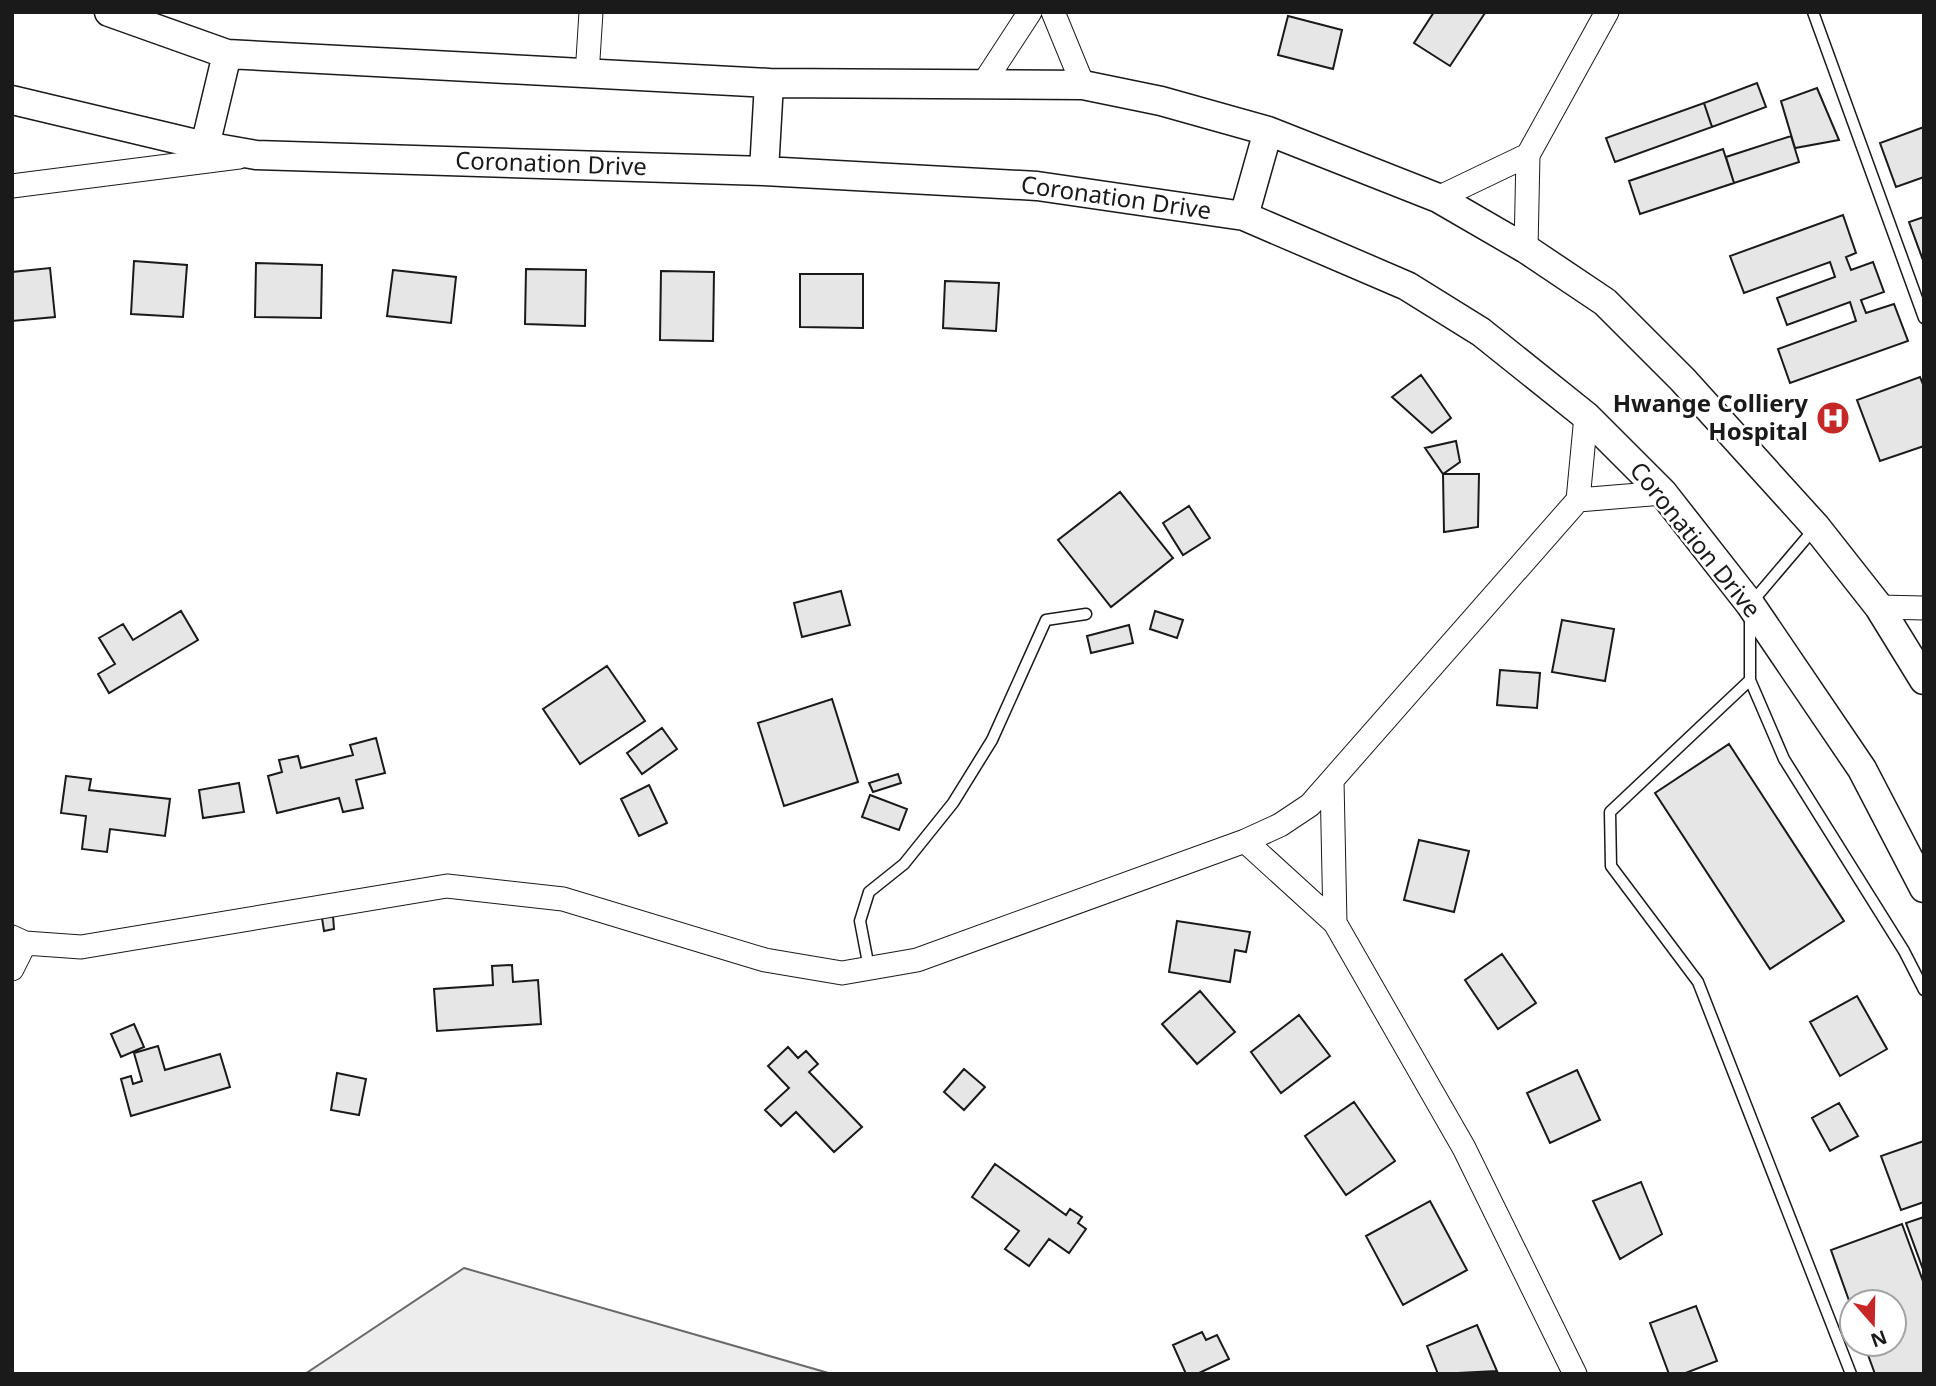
<svg xmlns="http://www.w3.org/2000/svg" width="1936" height="1386" font-family="'Noto Sans',sans-serif">
  <style>
    .built { fill: #ededed; stroke: #6a6a6a; stroke-width: 2 }
    .building { fill: #e6e6e6; stroke: #1a1a1a; stroke-width: 2 }
    .lines { fill: none; stroke-linecap: round; stroke-linejoin: round }
    .service-casing { stroke: #1a1a1a; stroke-width: 13 }
    .minor-casing { stroke: #1a1a1a; stroke-width: 25 }
    .tertiary-casing { stroke: #1a1a1a; stroke-width: 31 }
    .service { stroke: #fff; stroke-width: 10 }
    .minor { stroke: #fff; stroke-width: 23 }
    .tertiary { stroke: #fff; stroke-width: 28 }
    .labels { text-anchor: middle; stroke-width: 5; stroke-linejoin: round; paint-order: stroke }
    .street-label { font-size: 24px; fill: #1a1a1a; stroke: #fff }
    .poi-label { font-size: 24px; font-weight: bold; fill: #1a1a1a; stroke: #fff; text-anchor: end }
  </style>
  <rect width="100%" height="100%" fill="#fff"/>
  <path class="built" d="M 464,1268 L 832,1374 L 305,1374 Z"/>
  <path class="building" d="M 1434,12 L 1485,13 L 1450,66 L 1414,43 Z
    M 1288,16 L 1342,30 L 1333,69 L 1278,55 Z
    M 1757,83 L 1766,107 L 1712,127 L 1704,103 Z
    M 1817,88 L 1839,140 L 1795,148 L 1781,101 Z
    M 1704,103 L 1712,127 L 1615,162 L 1606,138 Z
    M 1924,127 L 1924,177 L 1896,187 L 1880,143 Z
    M 1791,136 L 1799,162 L 1734,183 L 1726,157 Z
    M 1723,149 L 1734,183 L 1640,214 L 1629,181 Z
    M 1843,215 L 1856,253 L 1846,257 L 1851,270 L 1873,262 L 1884,292 L 1861,300 L 1866,313 L 1894,304 L 1908,341 L 1790,383 L 1778,349 L 1856,321 L 1850,302 L 1787,325 L 1777,298 L 1835,277 L 1830,262 L 1744,293 L 1730,256 Z
    M 1924,217 L 1924,263 L 1909,222 Z
    M 134,261 L 187,265 L 183,317 L 131,314 Z
    M 256,263 L 322,265 L 321,318 L 255,317 Z
    M 50,268 L 55,317 L 12,321 L 12,272 Z
    M 526,269 L 586,270 L 585,326 L 525,324 Z
    M 393,270 L 456,277 L 451,323 L 387,316 Z
    M 661,271 L 714,272 L 713,341 L 660,340 Z
    M 800,274 L 863,274 L 863,328 L 800,327 Z
    M 945,281 L 999,283 L 996,331 L 943,328 Z
    M 1421,375 L 1451,418 L 1432,433 L 1392,397 Z
    M 1920,377 L 1924,387 L 1924,446 L 1880,461 L 1857,400 Z
    M 1456,441 L 1460,462 L 1443,474 L 1425,448 Z
    M 1443,474 L 1479,474 L 1478,527 L 1444,532 Z
    M 1120,492 L 1173,558 L 1111,607 L 1058,540 Z
    M 1189,506 L 1210,538 L 1183,555 L 1163,523 Z
    M 841,591 L 850,625 L 802,637 L 794,603 Z
    M 181,611 L 198,640 L 109,693 L 98,674 L 115,664 L 99,638 L 123,624 L 133,640 Z
    M 1155,611 L 1183,620 L 1177,638 L 1150,629 Z
    M 1562,620 L 1614,629 L 1605,681 L 1552,672 Z
    M 1129,625 L 1133,643 L 1091,653 L 1087,636 Z
    M 607,666 L 645,721 L 580,764 L 543,709 Z
    M 1500,670 L 1540,673 L 1537,708 L 1497,705 Z
    M 832,699 L 858,782 L 784,806 L 758,723 Z
    M 662,728 L 677,749 L 642,774 L 627,753 Z
    M 376,738 L 385,773 L 356,780 L 363,808 L 343,812 L 339,798 L 277,813 L 268,776 L 282,772 L 279,760 L 298,756 L 301,768 L 353,755 L 350,745 Z
    M 1729,744 L 1844,921 L 1770,969 L 1655,793 Z
    M 898,774 L 901,783 L 873,792 L 869,783 Z
    M 66,776 L 91,779 L 89,790 L 170,799 L 165,836 L 110,829 L 107,852 L 82,849 L 86,816 L 61,813 Z
    M 239,783 L 244,812 L 203,818 L 199,790 Z
    M 649,785 L 667,823 L 639,836 L 621,799 Z
    M 870,795 L 907,809 L 899,830 L 862,817 Z
    M 1419,840 L 1469,851 L 1454,912 L 1404,900 Z
    M 333,916 L 334,929 L 324,931 L 322,918 Z
    M 1177,921 L 1250,932 L 1246,952 L 1235,950 L 1230,982 L 1169,972 Z
    M 1502,954 L 1536,1003 L 1498,1029 L 1465,980 Z
    M 512,965 L 513,982 L 538,980 L 541,1024 L 437,1031 L 434,989 L 493,985 L 492,966 Z
    M 1200,991 L 1235,1032 L 1197,1064 L 1162,1024 Z
    M 1857,996 L 1887,1049 L 1840,1076 L 1810,1022 Z
    M 1299,1015 L 1330,1056 L 1281,1093 L 1251,1052 Z
    M 134,1024 L 144,1047 L 121,1057 L 111,1034 Z
    M 158,1046 L 165,1070 L 220,1054 L 230,1087 L 131,1116 L 121,1079 L 131,1076 L 133,1084 L 142,1081 L 134,1053 Z
    M 788,1047 L 798,1058 L 806,1051 L 818,1064 L 809,1072 L 862,1127 L 834,1152 L 796,1112 L 781,1126 L 765,1110 L 789,1088 L 768,1066 Z
    M 964,1069 L 985,1087 L 964,1110 L 944,1092 Z
    M 1577,1070 L 1600,1120 L 1550,1143 L 1527,1093 Z
    M 337,1073 L 366,1079 L 359,1115 L 331,1110 Z
    M 1354,1102 L 1395,1161 L 1346,1195 L 1305,1136 Z
    M 1839,1103 L 1858,1136 L 1830,1151 L 1812,1118 Z
    M 1924,1141 L 1924,1202 L 1901,1210 L 1881,1156 Z
    M 995,1164 L 1066,1215 L 1070,1209 L 1082,1217 L 1078,1223 L 1086,1229 L 1069,1253 L 1049,1239 L 1029,1266 L 1005,1249 L 1019,1231 L 972,1197 Z
    M 1641,1182 L 1662,1234 L 1620,1259 L 1593,1201 Z
    M 1430,1201 L 1467,1270 L 1403,1305 L 1366,1236 Z
    M 1924,1217 L 1924,1272 L 1906,1223 Z
    M 1902,1224 L 1924,1284 L 1924,1374 L 1875,1374 L 1864,1344 L 1894,1344 L 1894,1302 L 1852,1302 L 1852,1309 L 1831,1250 Z
    M 1696,1306 L 1717,1361 L 1683,1374 L 1669,1374 L 1650,1323 Z
    M 1477,1325 L 1497,1371 L 1438,1374 L 1427,1346 Z
    M 1202,1332 L 1206,1340 L 1217,1335 L 1229,1359 L 1197,1374 L 1186,1374 L 1173,1345 Z"/>
  <g class="lines">
    <defs>
      <path id="service" d="M 1813,12 L 1924,318
        M 1752,602 L 1814,529
        M 1750,617 L 1750,680 L 1784,759 L 1904,951 L 1924,990
        M 1750,680 L 1610,812 L 1611,866 L 1698,982 L 1851,1374
        M 869,968 L 860,921 L 869,892 L 904,864 L 953,803 L 992,740 L 1046,620 L 1086,614"/>
      <path id="minor" d="M 1053,12 L 1083,85
        M 587,75 L 591,12
        M 983,84 L 1030,12
        M 12,186 L 239,157
        M 1438,198 L 1528,155
        M 1526,249 L 1528,155 L 1607,12
        M 1578,500 L 1663,493
        M 1879,607 L 1924,608
        M 1332,780 L 1335,923 L 1464,1148 L 1575,1374
        M 1245,841 L 1335,923
        M 12,937 L 25,943 L 81,947 L 447,886 L 563,899 L 765,960 L 842,973 L 917,960 L 1245,841 L 1280,825 L 1310,805 L 1578,500 L 1586,416
        M 12,969 L 25,943"/>
      <path id="tertiary" d="M 109,12 L 227,54 L 769,83 L 1083,85 L 1161,101 L 1268,131 L 1438,198 L 1526,249 L 1605,302 L 1683,380 L 1816,527 L 1879,607 L 1924,680
        M 12,100 L 205,146 L 256,155 L 764,171 L 1037,186 L 1244,216 L 1407,286 L 1481,332 L 1586,416 L 1663,493 L 1750,604 L 1862,769 L 1924,888
        M 205,146 L 227,54
        M 764,171 L 769,83
        M 1244,216 L 1268,131"/>
    </defs>
    <use href="#service" class="service-casing"/>
    <use href="#minor" class="minor-casing"/>
    <use href="#tertiary" class="tertiary-casing"/>
    <use href="#service" class="service"/>
    <use href="#minor" class="minor"/>
    <use href="#tertiary" class="tertiary"/>
  </g>
  <defs>
    <symbol id="hospital-disc" viewBox="-11 -11 22 22"><circle r="9.5" fill="#c62828" stroke="#fff"/><path d="M-5-5h3v3.5h4V-5h3V5h-3V1.5h-4V5h-3Z" fill="#fff"/></symbol>
  </defs>
  <g fill-rule="evenodd">
    <use href="#hospital-disc" x="1814" y="399" width="38" height="38"/>
  </g>
  <g class="labels">
    <g class="street-label">
      <text transform="translate(551 164) rotate(2)" y="8">Coronation Drive</text>
      <text transform="translate(1116 198) rotate(8)" y="8">Coronation Drive</text>
      <text transform="translate(1695 540) rotate(51)" y="8">Coronation Drive</text>
    </g>
    <g class="poi-label">
      <text x="1808" y="412">Hwange Colliery<tspan x="1808" dy="28">Hospital</tspan></text>
    </g>
  </g>
  <rect width="1936" height="1386" fill="none" stroke="#1a1a1a" stroke-width="28"/>
  <g transform="translate(1873 1323) rotate(160)"><circle r="33" fill="#ffffff" stroke="#a3a3a3" stroke-width="2"/>
  <path d="M0-5L12 26L0 18L-12 26Z" fill="#c62828"/>
  <text y="-10" font-size="19" font-weight="bold" text-anchor="middle" fill="#1a1a1a">N</text>
  </g>
</svg>
